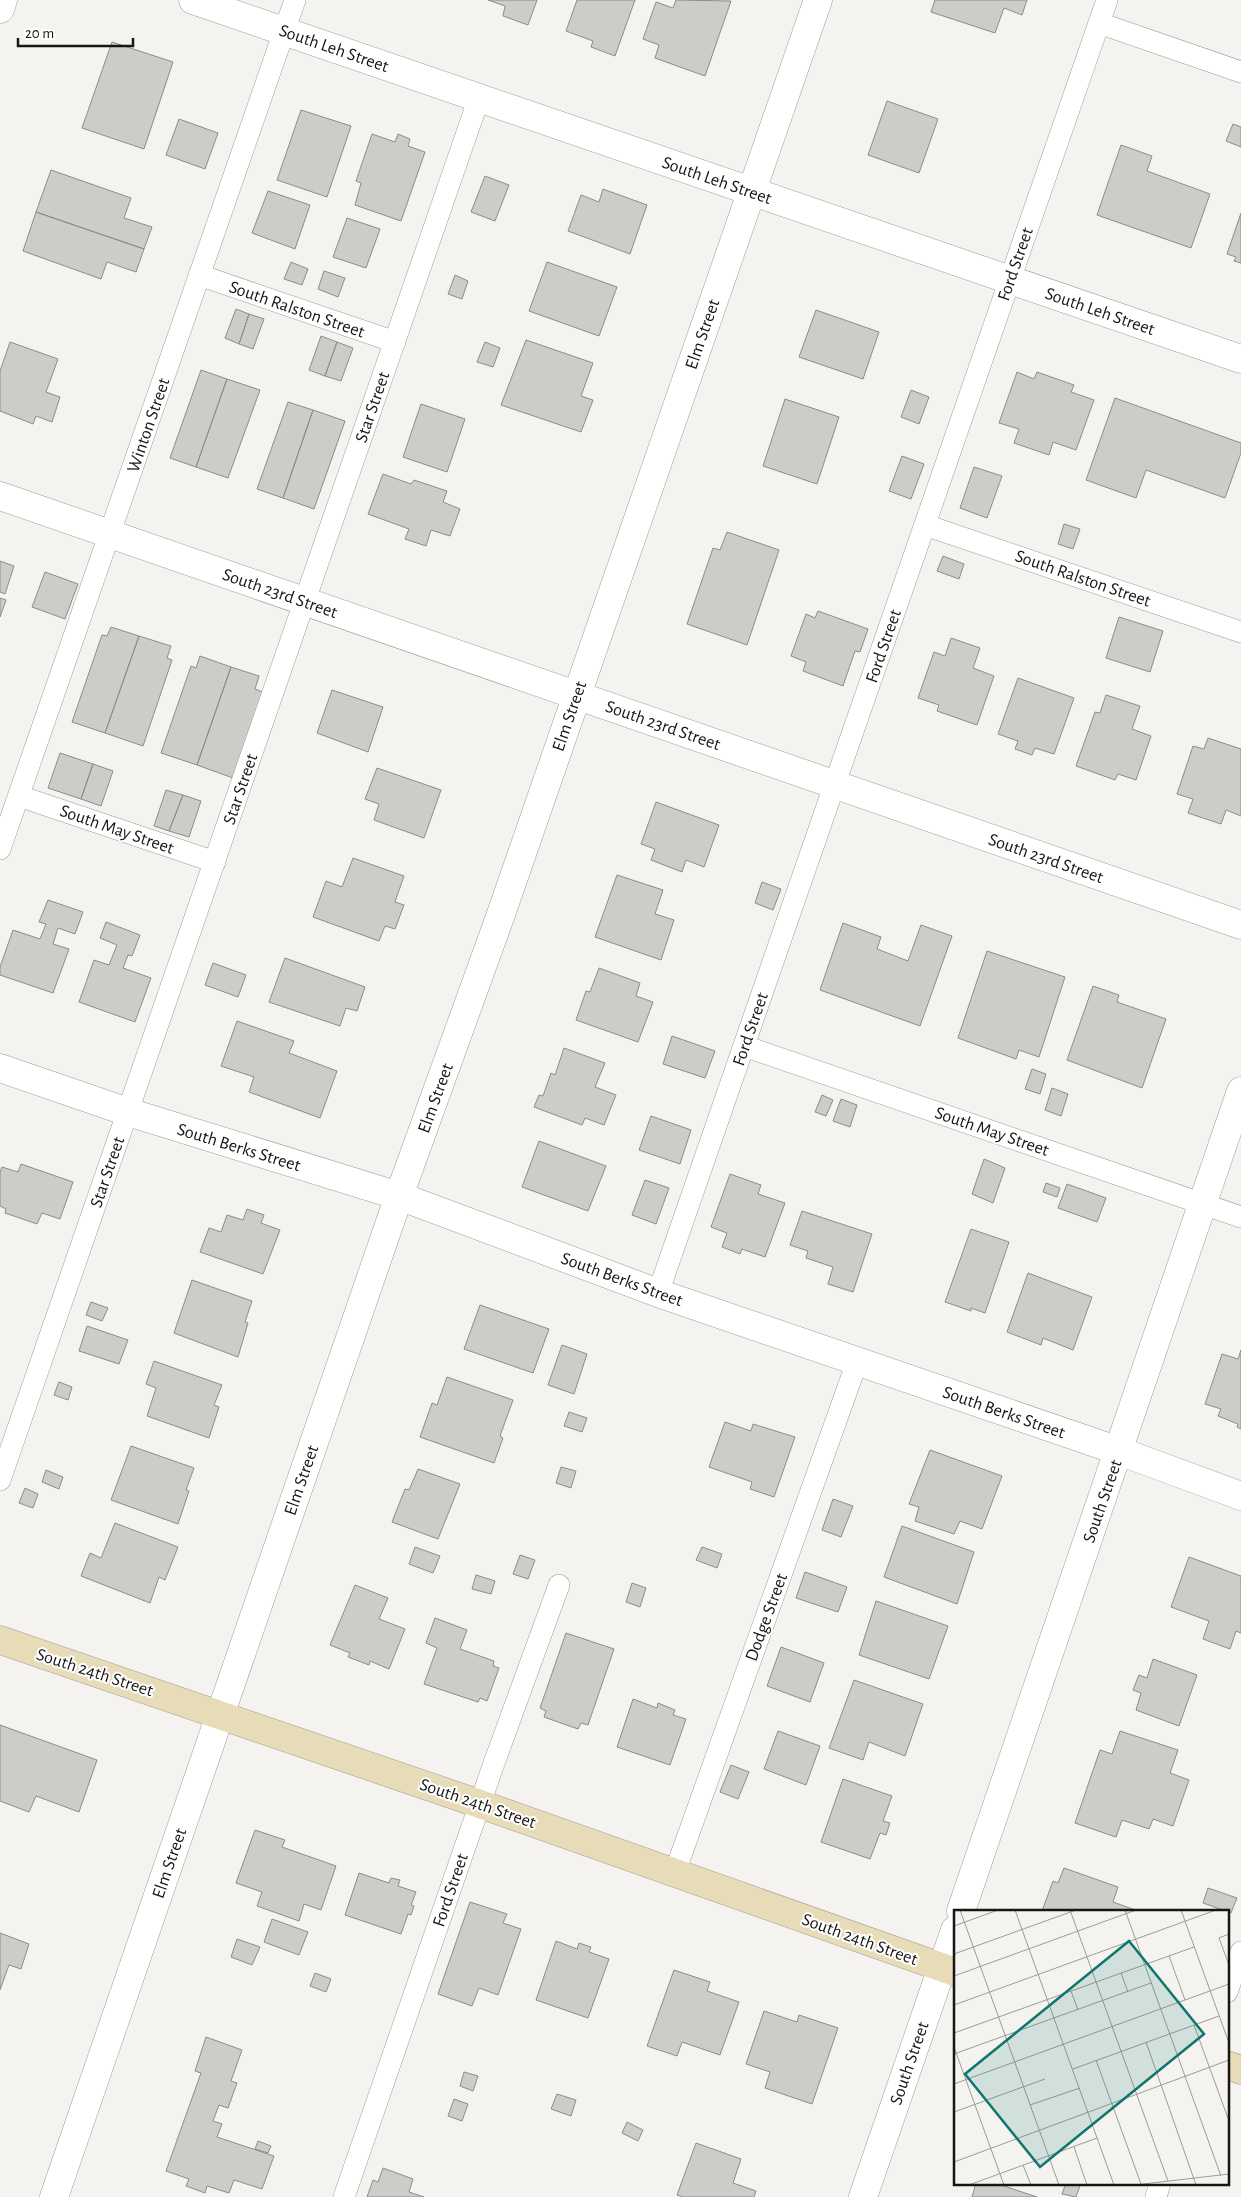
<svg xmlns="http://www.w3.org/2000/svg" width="1241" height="2197" font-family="'Alegreya Sans',sans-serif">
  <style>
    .building { fill: #cdccc8; stroke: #8e8c88 }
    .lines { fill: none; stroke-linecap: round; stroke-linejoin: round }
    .lane-casing { stroke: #9e9c99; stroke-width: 22 }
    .street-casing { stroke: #9e9c99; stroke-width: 29 }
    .secondary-casing { stroke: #9e9c99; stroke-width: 29 }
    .lane { stroke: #fff; stroke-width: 21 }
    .street { stroke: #fff; stroke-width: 28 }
    .secondary { stroke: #e7dbb8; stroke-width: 28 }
    .labels { text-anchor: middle; stroke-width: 4; stroke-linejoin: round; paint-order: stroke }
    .street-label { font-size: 18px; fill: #171615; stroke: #fff }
    .inset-road { fill: none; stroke: #9c9b98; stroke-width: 1 }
    .view { fill: #0f766e; fill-opacity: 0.15; stroke: #0f766e; stroke-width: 2.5 }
    .inset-edge { fill: none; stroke: #171615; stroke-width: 2.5 }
  </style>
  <rect width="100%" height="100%" fill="#f5f3ef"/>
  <path class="building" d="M 488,0 L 537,0 L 528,25 L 503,16 L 505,6 Z
    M 577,0 L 635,0 L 615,56 L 591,47 L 593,41 L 566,31 Z
    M 676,0 L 731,1 L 705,76 L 655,58 L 659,45 L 643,39 L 656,2 L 673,8 Z
    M 935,0 L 1027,0 L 1022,15 L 1004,8 L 995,33 L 931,12 Z
    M 112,42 L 173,62 L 144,149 L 82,128 Z
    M 887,101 L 938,119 L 919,173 L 868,155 Z
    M 301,110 L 351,126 L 327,197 L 277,180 Z
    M 179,119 L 218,133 L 205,169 L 166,155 Z
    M 1233,124 L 1241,127 L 1241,147 L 1226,141 Z
    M 372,134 L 395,142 L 398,134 L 410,139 L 408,146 L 425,152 L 401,221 L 355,205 L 361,183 L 356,181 Z
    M 1121,145 L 1152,156 L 1147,171 L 1210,194 L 1191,248 L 1097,215 Z
    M 51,170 L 131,198 L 124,218 L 152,227 L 144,249 L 36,212 Z
    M 485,176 L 509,185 L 495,221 L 471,212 Z
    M 603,189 L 647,205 L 630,254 L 568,231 L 581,195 L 599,202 Z
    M 268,191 L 310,205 L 295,249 L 252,233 Z
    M 36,212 L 144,249 L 136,272 L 107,262 L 101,279 L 23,251 Z
    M 1241,213 L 1241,263 L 1234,261 L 1236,257 L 1227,254 Z
    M 347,218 L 380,229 L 366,268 L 333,257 Z
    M 291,262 L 308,269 L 302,285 L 284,279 Z
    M 547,262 L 617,287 L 599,336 L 529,311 Z
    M 324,271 L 345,278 L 338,297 L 318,289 Z
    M 455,275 L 468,281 L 462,299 L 448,294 Z
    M 236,309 L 249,314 L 239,344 L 225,338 Z
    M 816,310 L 879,332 L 863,379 L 799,357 Z
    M 249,314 L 264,319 L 253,349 L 239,344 Z
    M 321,336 L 337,342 L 325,376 L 309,370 Z
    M 526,340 L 593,363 L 581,396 L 593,400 L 581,432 L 501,405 Z
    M 10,342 L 58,359 L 46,392 L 60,397 L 52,422 L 36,416 L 33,424 L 0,411 L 0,371 Z
    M 337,342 L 353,348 L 341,381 L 325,376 Z
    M 485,342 L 500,348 L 493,367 L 477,362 Z
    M 201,370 L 227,379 L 196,467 L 170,458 Z
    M 1017,372 L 1034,379 L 1037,372 L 1074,385 L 1071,392 L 1094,400 L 1076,450 L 1053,442 L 1049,455 L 1014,443 L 1019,429 L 999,423 Z
    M 227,379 L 260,390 L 228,478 L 196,467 Z
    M 911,390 L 929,397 L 919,424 L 901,417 Z
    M 1115,398 L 1241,443 L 1241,453 L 1225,498 L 1146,470 L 1136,498 L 1086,480 Z
    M 785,399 L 839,417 L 817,484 L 763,466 Z
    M 288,402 L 313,410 L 283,498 L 257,489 Z
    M 421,404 L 465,419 L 447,472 L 403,457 Z
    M 313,410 L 345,421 L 314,509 L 283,498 Z
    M 902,456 L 924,464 L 911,499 L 889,491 Z
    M 974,467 L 1002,476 L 987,518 L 960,508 Z
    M 383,474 L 411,484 L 414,480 L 447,491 L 443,502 L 460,509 L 450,536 L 431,530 L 426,546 L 405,539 L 409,529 L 368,514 Z
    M 1064,524 L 1080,529 L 1073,549 L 1058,544 Z
    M 727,532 L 779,550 L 747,645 L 687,624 L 713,548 L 720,550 Z
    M 943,556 L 964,564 L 959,579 L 937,571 Z
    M 0,561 L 14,566 L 5,594 L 0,592 Z
    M 45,572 L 78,584 L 65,619 L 32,607 Z
    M 0,598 L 6,600 L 0,617 Z
    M 818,611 L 868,629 L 860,652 L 855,651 L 843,686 L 803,671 L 806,662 L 791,656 L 806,614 L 815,618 Z
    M 1119,617 L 1163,631 L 1150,672 L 1106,658 Z
    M 111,627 L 139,636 L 105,733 L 72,722 L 102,635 L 107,636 Z
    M 139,636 L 171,646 L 167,658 L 172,660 L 143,746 L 105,733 Z
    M 951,638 L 980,648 L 973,668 L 994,676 L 977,725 L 937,711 L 939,705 L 918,698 L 934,652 L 945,656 Z
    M 200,656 L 231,667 L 197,765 L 161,753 L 191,666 L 196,668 Z
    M 231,667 L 259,676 L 255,689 L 263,692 L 233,778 L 197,765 Z
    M 1018,678 L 1074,698 L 1054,754 L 1035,748 L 1032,755 L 1015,749 L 1018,741 L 998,734 Z
    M 332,690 L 383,707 L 368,752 L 317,733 Z
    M 1106,695 L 1140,706 L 1132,729 L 1151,736 L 1136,780 L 1118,774 L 1115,780 L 1076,766 L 1095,712 L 1100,713 Z
    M 1208,738 L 1241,749 L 1241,816 L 1226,810 L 1221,824 L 1188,813 L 1193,799 L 1177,794 L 1193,746 L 1204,749 Z
    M 60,753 L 93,764 L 81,799 L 48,788 Z
    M 93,764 L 113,771 L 101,806 L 81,799 Z
    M 377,768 L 441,790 L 424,838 L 374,820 L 379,804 L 365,799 Z
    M 166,790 L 183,795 L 169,831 L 154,826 Z
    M 183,795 L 201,801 L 189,837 L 169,831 Z
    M 656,802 L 719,825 L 704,867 L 686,860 L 682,872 L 651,860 L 655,849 L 641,844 Z
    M 353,858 L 404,876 L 395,902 L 404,905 L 395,929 L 385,926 L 379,941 L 313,917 L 326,881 L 342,887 Z
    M 617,875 L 663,890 L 655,914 L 674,920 L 661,960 L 595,937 Z
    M 762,882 L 781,889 L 773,910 L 755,903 Z
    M 48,900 L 83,912 L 75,934 L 58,928 L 53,944 L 69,949 L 53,993 L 0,975 L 0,967 L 13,930 L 40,939 L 46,924 L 39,922 Z
    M 106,922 L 140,935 L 132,956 L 128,955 L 123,968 L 151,978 L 135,1022 L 79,1002 L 94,960 L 109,965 L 117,945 L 100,938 Z
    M 843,923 L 881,937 L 877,949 L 908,961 L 921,925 L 952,936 L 920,1026 L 820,990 Z
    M 987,951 L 1065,977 L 1039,1057 L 1019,1050 L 1016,1059 L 958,1038 Z
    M 285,958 L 365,987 L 357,1011 L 346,1008 L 340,1026 L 269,1002 Z
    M 213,963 L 246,975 L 238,997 L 205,985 Z
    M 599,968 L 640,983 L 636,996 L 653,1002 L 638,1042 L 576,1020 L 586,991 L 590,992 Z
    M 1093,986 L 1119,995 L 1117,1002 L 1166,1019 L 1142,1088 L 1067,1060 Z
    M 237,1021 L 294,1041 L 289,1053 L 337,1071 L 320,1118 L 249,1092 L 254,1077 L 221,1066 Z
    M 672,1036 L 715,1051 L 705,1078 L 663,1064 Z
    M 564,1048 L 605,1063 L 595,1087 L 616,1095 L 604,1125 L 585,1118 L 582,1125 L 534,1107 L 539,1095 L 543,1096 L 551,1073 L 555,1075 Z
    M 1032,1069 L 1046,1074 L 1040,1094 L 1025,1089 Z
    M 1052,1088 L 1068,1094 L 1061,1116 L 1045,1110 Z
    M 822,1095 L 833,1100 L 826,1116 L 815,1112 Z
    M 841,1099 L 857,1105 L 850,1127 L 833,1121 Z
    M 651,1116 L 691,1130 L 680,1164 L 639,1150 Z
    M 539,1141 L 606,1166 L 588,1211 L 522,1187 Z
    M 984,1159 L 1005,1168 L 993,1203 L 972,1194 Z
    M 21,1164 L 73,1182 L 60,1219 L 42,1213 L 37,1224 L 5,1213 L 6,1209 L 0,1206 L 0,1172 L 2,1167 L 18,1172 Z
    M 730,1174 L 761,1185 L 758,1194 L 785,1203 L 765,1257 L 742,1249 L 740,1254 L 722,1247 L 727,1233 L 711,1227 Z
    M 645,1180 L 669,1188 L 656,1224 L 632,1215 Z
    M 1046,1183 L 1060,1188 L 1057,1197 L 1043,1192 Z
    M 1067,1184 L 1106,1198 L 1097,1222 L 1058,1208 Z
    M 247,1209 L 264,1215 L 261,1223 L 280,1230 L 263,1274 L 200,1252 L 209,1228 L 221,1232 L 227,1215 L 243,1220 Z
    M 802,1211 L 872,1234 L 853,1292 L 828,1284 L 833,1267 L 806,1258 L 808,1251 L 790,1245 Z
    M 971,1229 L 1009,1242 L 985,1313 L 971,1308 L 971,1311 L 945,1302 Z
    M 1028,1273 L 1092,1297 L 1073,1350 L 1043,1338 L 1041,1345 L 1007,1332 Z
    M 192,1280 L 252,1301 L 245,1322 L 248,1323 L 238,1357 L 174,1333 Z
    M 91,1302 L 108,1308 L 102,1321 L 86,1315 Z
    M 480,1305 L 549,1329 L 533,1373 L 464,1349 Z
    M 87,1326 L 128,1340 L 119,1364 L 79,1351 Z
    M 562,1345 L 587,1354 L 574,1394 L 548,1385 Z
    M 1241,1350 L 1241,1429 L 1237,1427 L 1238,1424 L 1218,1416 L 1221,1409 L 1205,1404 L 1222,1354 L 1238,1359 Z
    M 154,1361 L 222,1385 L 214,1405 L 219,1407 L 209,1438 L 147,1416 L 156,1388 L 146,1384 Z
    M 447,1377 L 513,1400 L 500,1436 L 503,1438 L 494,1463 L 420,1437 L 432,1403 L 437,1405 Z
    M 59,1382 L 72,1387 L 68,1400 L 54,1395 Z
    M 569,1412 L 587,1418 L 582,1432 L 564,1426 Z
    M 725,1422 L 751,1431 L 753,1424 L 795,1437 L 774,1497 L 750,1489 L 752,1482 L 709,1467 Z
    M 131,1446 L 194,1468 L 186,1490 L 189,1491 L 178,1524 L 111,1500 Z
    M 930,1450 L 1002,1476 L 982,1529 L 960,1521 L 954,1534 L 915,1521 L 919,1507 L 909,1504 Z
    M 561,1467 L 576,1471 L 571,1488 L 556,1483 Z
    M 418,1469 L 460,1484 L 438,1539 L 392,1522 L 405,1489 L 409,1490 Z
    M 46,1470 L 63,1477 L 59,1489 L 42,1482 Z
    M 25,1488 L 38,1494 L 33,1508 L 19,1503 Z
    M 833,1499 L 853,1506 L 841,1537 L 822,1530 Z
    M 115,1523 L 178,1547 L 165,1580 L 159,1577 L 150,1603 L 81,1576 L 90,1553 L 101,1558 Z
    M 902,1526 L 974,1552 L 957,1604 L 884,1577 Z
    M 415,1547 L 440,1556 L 433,1573 L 409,1564 Z
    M 702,1547 L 722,1554 L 717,1568 L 696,1560 Z
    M 520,1555 L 535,1560 L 528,1579 L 513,1574 Z
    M 1189,1557 L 1241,1576 L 1241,1633 L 1236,1631 L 1230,1649 L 1203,1639 L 1209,1621 L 1171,1607 Z
    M 805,1572 L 847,1587 L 838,1612 L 796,1598 Z
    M 476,1575 L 495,1581 L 491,1594 L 472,1589 Z
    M 632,1583 L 646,1588 L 640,1607 L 626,1602 Z
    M 355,1585 L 388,1598 L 379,1619 L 405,1629 L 389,1669 L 370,1661 L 369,1665 L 348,1657 L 350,1653 L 330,1645 Z
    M 876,1601 L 948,1626 L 929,1679 L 859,1655 Z
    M 435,1618 L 467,1630 L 460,1649 L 494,1661 L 493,1666 L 499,1668 L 487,1701 L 480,1698 L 478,1702 L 424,1684 L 437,1648 L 426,1643 Z
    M 566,1633 L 614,1649 L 588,1725 L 581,1723 L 578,1729 L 544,1717 L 546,1711 L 540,1708 Z
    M 781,1647 L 824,1663 L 810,1702 L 767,1686 Z
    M 1153,1659 L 1197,1675 L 1179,1726 L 1136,1710 L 1141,1693 L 1133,1690 L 1139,1675 L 1147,1678 Z
    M 854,1680 L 923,1704 L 905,1756 L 869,1742 L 863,1760 L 829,1748 Z
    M 633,1699 L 657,1708 L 658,1703 L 675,1710 L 673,1715 L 686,1719 L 670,1765 L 617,1747 Z
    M 0,1725 L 97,1760 L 79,1812 L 36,1796 L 29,1812 L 0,1801 Z
    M 778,1731 L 820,1746 L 806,1785 L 764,1769 Z
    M 1120,1731 L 1178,1750 L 1170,1773 L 1189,1780 L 1173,1826 L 1153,1819 L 1149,1829 L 1122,1820 L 1116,1837 L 1075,1823 L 1100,1750 L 1112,1754 Z
    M 731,1765 L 749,1772 L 738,1799 L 720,1792 Z
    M 843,1779 L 892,1796 L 883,1821 L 890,1823 L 886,1835 L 880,1833 L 870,1859 L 821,1842 Z
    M 255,1830 L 285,1840 L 282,1847 L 336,1866 L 321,1910 L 304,1904 L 299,1921 L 257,1906 L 262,1892 L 236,1883 Z
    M 1064,1868 L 1118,1887 L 1113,1902 L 1138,1911 L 1042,1911 L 1053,1881 L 1058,1883 Z
    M 359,1873 L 389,1883 L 391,1878 L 400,1880 L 398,1886 L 416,1892 L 411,1905 L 414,1906 L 411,1915 L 408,1914 L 401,1934 L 345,1915 Z
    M 1208,1888 L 1237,1898 L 1231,1913 L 1203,1903 Z
    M 470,1902 L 507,1914 L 503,1923 L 521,1929 L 498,1995 L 479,1988 L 472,2006 L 438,1994 Z
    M 272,1919 L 308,1932 L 299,1955 L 264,1942 Z
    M 0,1933 L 29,1944 L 21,1969 L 9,1965 L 0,1990 Z
    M 237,1939 L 260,1947 L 252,1965 L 231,1957 Z
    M 556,1941 L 577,1949 L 579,1943 L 591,1947 L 589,1952 L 609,1959 L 588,2018 L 536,2000 Z
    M 674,1970 L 710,1982 L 707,1991 L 739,2002 L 720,2055 L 682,2042 L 677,2056 L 647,2046 Z
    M 315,1973 L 331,1979 L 326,1992 L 310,1986 Z
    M 764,2011 L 797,2022 L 799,2015 L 838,2028 L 812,2104 L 765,2088 L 770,2072 L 746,2064 Z
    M 206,2037 L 242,2050 L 231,2081 L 237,2083 L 228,2108 L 219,2105 L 213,2121 L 222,2124 L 217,2137 L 274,2156 L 262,2189 L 234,2180 L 229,2193 L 207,2186 L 205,2193 L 186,2186 L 189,2179 L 166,2171 L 201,2073 L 195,2071 Z
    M 464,2072 L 478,2076 L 473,2091 L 460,2086 Z
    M 557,2094 L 576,2100 L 571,2116 L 551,2109 Z
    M 454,2099 L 468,2104 L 462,2121 L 448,2116 Z
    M 627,2122 L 643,2130 L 638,2141 L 622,2133 Z
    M 258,2141 L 271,2146 L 268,2153 L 255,2149 Z
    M 696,2143 L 741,2159 L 733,2183 L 756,2191 L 754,2197 L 682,2197 L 677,2195 Z
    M 383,2168 L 413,2179 L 409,2192 L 424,2197 L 367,2197 L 373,2180 L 378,2182 Z
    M 976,2183 L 995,2183 L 1037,2197 L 972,2197 Z
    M 1066,2183 L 1081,2183 L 1076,2197 L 1062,2194 Z"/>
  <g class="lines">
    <defs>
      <path id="lane" d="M 1099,23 L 1241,72
        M 199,275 L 395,342
        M 925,525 L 1241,632
        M 19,796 L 215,862
        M 0,849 L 295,0
        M 744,1046 L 1241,1217
        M 658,1293 L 1107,0
        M 0,1480 L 479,98
        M 675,1872 L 857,1362
        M 1227,1992 L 1241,1952
        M 344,2197 L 493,1766 L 559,1585
        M 1156,2197 L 1160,2183"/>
      <path id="street" d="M 193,0 L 1241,359
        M 0,9 L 3,0
        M 0,496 L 1241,925
        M 0,1068 L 128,1112 L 399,1196 L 658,1293 L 1119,1451 L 1241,1496
        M 961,1911 L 1241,1091
        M 54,2197 L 399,1196 L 500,917 L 818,0
        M 863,2197 L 955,1930"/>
      <path id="secondary" d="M 0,1640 L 480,1804 L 955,1972
        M 1227,2065 L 1241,2070"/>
    </defs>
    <use href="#lane" class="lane-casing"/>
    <use href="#street" class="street-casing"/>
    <use href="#secondary" class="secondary-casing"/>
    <use href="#lane" class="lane"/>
    <use href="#street" class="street"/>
    <use href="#secondary" class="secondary"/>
  </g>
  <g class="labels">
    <g class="street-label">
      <text transform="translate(334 48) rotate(19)" y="6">South Leh Street</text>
      <text transform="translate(717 180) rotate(19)" y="6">South Leh Street</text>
      <text transform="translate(1015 264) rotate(-71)" y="6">Ford Street</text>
      <text transform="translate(297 309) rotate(19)" y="6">South Ralston Street</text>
      <text transform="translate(1100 311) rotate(19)" y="6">South Leh Street</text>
      <text transform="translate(702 334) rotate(-71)" y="6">Elm Street</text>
      <text transform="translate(372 407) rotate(-71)" y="6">Star Street</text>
      <text transform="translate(148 425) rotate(-71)" y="6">Winton Street</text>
      <text transform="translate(1083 578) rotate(19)" y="6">South Ralston Street</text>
      <text transform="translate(280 593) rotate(19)" y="6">South 23rd Street</text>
      <text transform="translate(883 646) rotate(-71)" y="6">Ford Street</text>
      <text transform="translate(569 716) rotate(-71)" y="6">Elm Street</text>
      <text transform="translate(663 725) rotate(19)" y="6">South 23rd Street</text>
      <text transform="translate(240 789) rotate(-71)" y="6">Star Street</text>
      <text transform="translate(117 829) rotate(19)" y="6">South May Street</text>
      <text transform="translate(1046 858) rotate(19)" y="6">South 23rd Street</text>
      <text transform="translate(750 1029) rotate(-71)" y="6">Ford Street</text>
      <text transform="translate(435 1098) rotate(-70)" y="6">Elm Street</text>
      <text transform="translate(992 1131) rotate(19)" y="6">South May Street</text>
      <text transform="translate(239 1147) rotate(17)" y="6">South Berks Street</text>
      <text transform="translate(107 1172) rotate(-71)" y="6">Star Street</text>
      <text transform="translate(622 1279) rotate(20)" y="6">South Berks Street</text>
      <text transform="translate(1004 1412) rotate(19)" y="6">South Berks Street</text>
      <text transform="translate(301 1480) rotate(-71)" y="6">Elm Street</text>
      <text transform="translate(1102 1501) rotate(-71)" y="6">South Street</text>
      <text transform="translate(766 1617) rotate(-70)" y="6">Dodge Street</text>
      <text transform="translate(95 1672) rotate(18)" y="6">South 24th Street</text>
      <text transform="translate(478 1803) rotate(19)" y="6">South 24th Street</text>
      <text transform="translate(169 1863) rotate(-71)" y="6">Elm Street</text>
      <text transform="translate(450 1890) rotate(-71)" y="6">Ford Street</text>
      <text transform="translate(860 1939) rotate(20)" y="6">South 24th Street</text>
      <text transform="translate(909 2063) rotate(-71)" y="6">South Street</text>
    </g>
  </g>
  <g transform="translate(954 1910)">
    <rect width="275" height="275" fill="#f5f3ef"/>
    <path class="inset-road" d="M 6,0 L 105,275M 61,0 L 160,275M 116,0 L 214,271M 171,0 L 267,266M 227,0 L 275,133M 0,16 L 44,0M 275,24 L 265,28 L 275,55M 0,44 L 122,0M 215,46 L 231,90M 167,63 L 174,82M 0,66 L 182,0M 117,81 L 124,100M 0,95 L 262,0M 240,115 L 275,211M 0,123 L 240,37M 192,132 L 242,275M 0,137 L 50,275M 0,144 L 197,73M 142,150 L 187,274M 119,159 L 265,106M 0,174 L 275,74M 76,195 L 126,178M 0,202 L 91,169M 120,237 L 133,275M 0,252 L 275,150M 69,255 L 77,275M 15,275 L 143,228M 181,275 L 275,264"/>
    <path class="view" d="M 175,31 L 250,124 L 86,257 L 11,164 Z"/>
    <rect width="275" height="275" class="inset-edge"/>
  </g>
  <path d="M18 38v8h115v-8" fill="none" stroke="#171615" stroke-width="2.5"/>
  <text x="25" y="38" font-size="15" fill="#171615" stroke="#ffffff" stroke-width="4" paint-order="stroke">20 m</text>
</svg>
